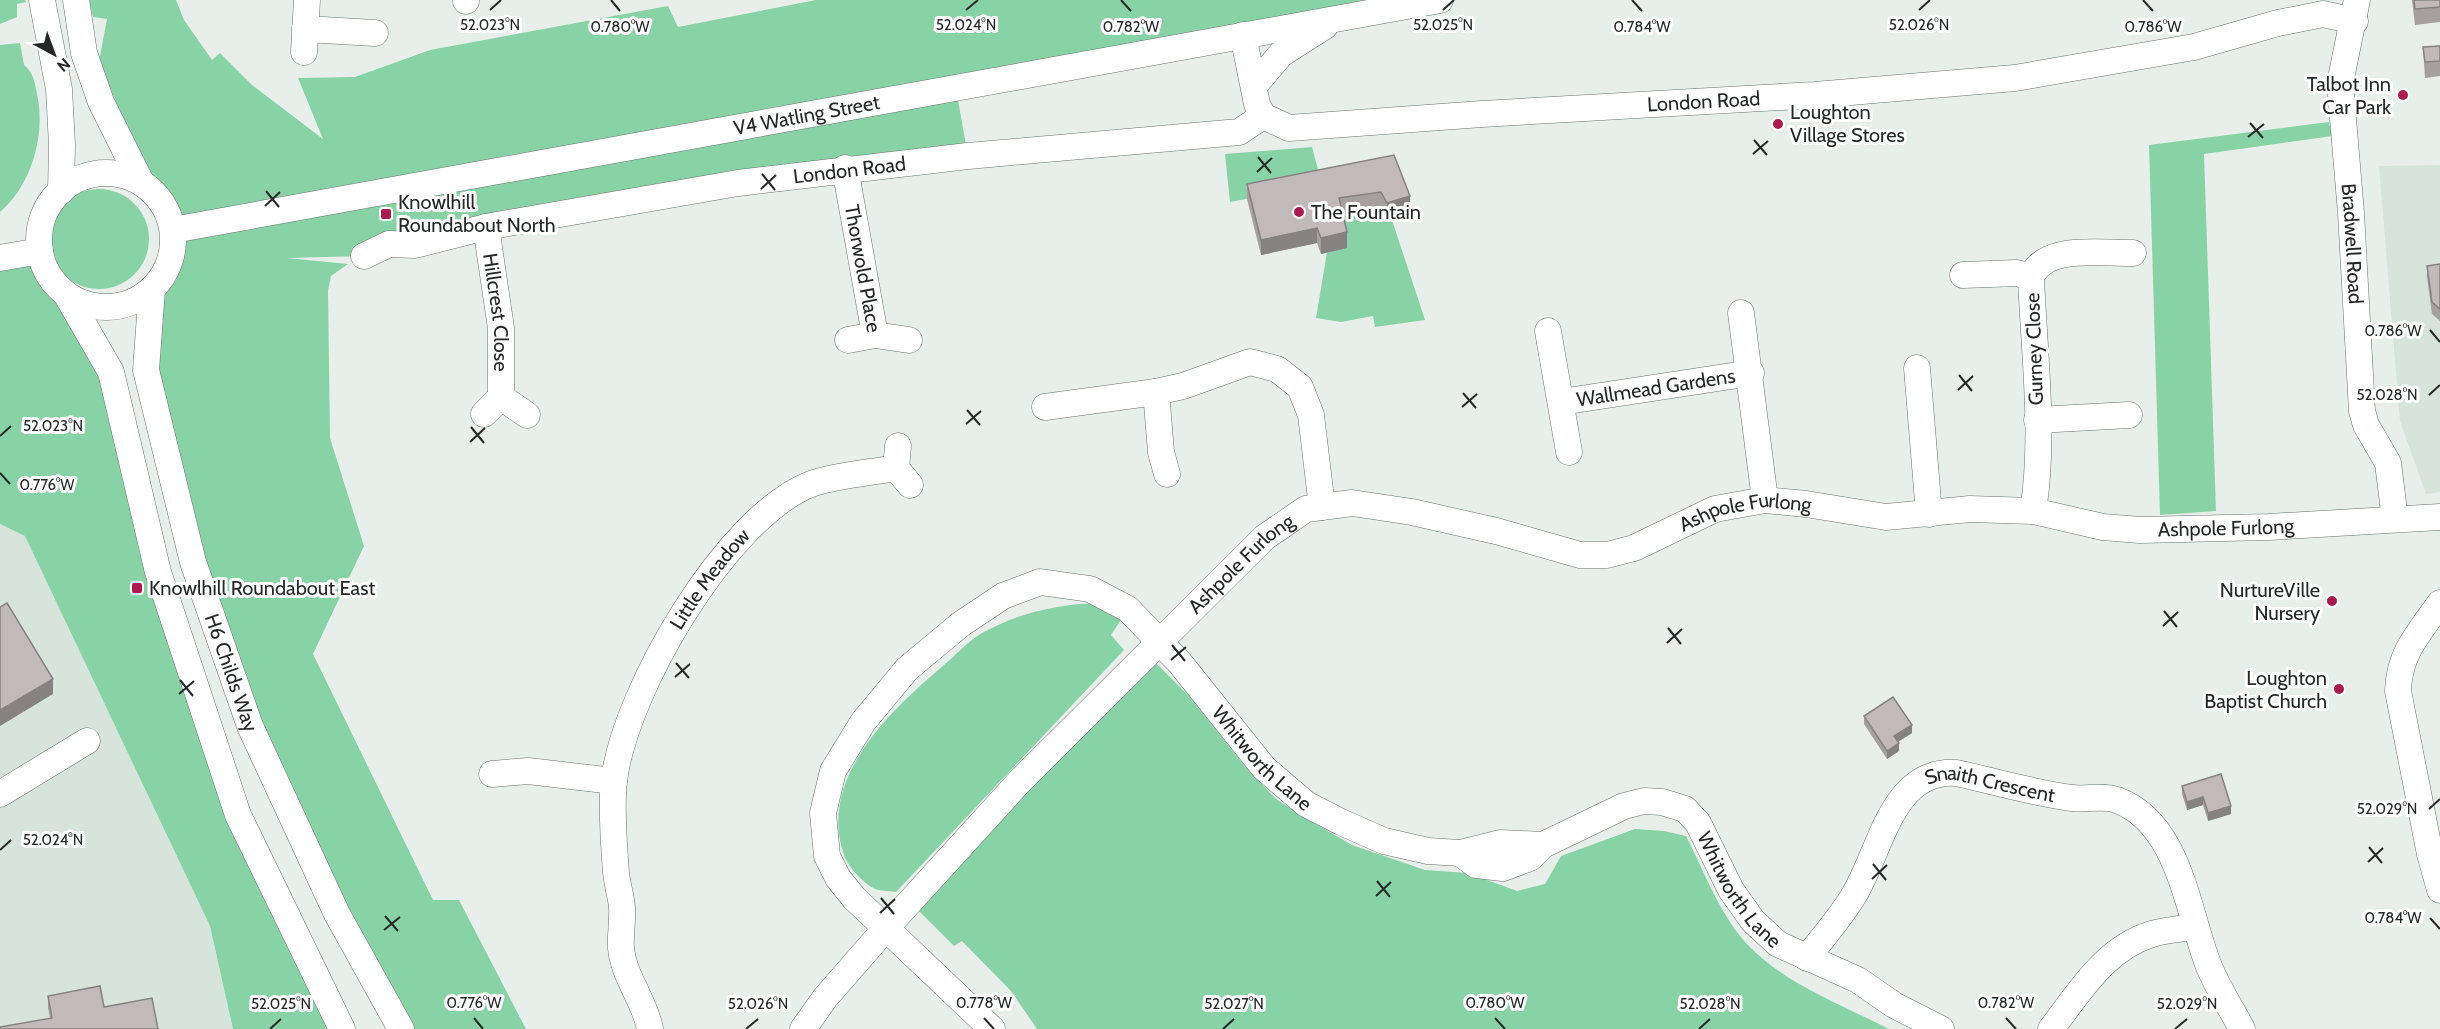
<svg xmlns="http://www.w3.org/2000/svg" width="2440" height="1029" font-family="Cabin,sans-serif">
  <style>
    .built { fill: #d6e4db }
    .green { fill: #88d3a6 }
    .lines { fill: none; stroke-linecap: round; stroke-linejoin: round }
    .minor-casing { stroke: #6b716d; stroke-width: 27 }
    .minor { stroke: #fff; stroke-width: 26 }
    .wall { fill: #a69fa0 }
    .shaded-wall { fill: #878282 }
    .building { fill: #c1b9ba; stroke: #878282; stroke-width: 1.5 }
    .ticks { fill: none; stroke: #252826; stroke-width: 2 }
    .poi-dot { fill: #ab194e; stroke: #fff; stroke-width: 2 }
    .labels { text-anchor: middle; stroke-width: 6; stroke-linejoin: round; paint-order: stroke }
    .poi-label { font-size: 20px; fill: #252826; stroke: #fff; text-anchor: start }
    .street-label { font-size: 20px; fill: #252826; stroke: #fff }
    .ticks-label { font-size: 15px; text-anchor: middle; fill: #252826; stroke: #fff; stroke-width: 6; stroke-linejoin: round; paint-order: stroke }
  </style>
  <rect width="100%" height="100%" fill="#e8efea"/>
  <path class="built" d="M 2440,165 L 2440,492 L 2426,494 L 2400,421 L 2379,166 Z
    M 0,524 L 25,535 L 210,926 L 233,1029 L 0,1029 Z"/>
  <path class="green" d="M 0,0 L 25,0 L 26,2 L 17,4 L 17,17 L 0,24 Z
    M 89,0 L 176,0 L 184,20 L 212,60 L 220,53 L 252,85 L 323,139 L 298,78 L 355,77 L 430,50 L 668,6 L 678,27 L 816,0 L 1440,0 L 956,89 L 968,156 L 364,256 L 287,258 L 348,264 L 331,276 L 328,291 L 330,438 L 364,546 L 313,654 L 433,900 L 459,900 L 526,1029 L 401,1029 L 250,726 L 173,480 L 180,455 L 166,450 L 152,289 L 163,276 L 172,253 L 173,230 L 169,215 L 155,194 L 141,182 L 124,121 L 99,61 L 107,19 L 93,17 Z
    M 20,43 L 24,65 C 33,72 35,82 37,94 C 46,134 32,185 0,212 L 0,45 Z
    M 2329,122 L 2332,136 L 2204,154 L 2216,511 L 2160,515 L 2149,145 Z
    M 1312,147 L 1322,185 L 1230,202 L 1225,154 Z
    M49 239a50 50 0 1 1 100 0a50 50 0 1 1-100 0Z
    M 1381,207 L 1387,218 L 1391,217 L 1425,320 L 1375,327 L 1373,316 L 1341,322 L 1316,318 L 1327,252 L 1339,214 Z
    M 40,251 L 51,278 L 66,294 L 111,372 L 197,696 L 344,1029 L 233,1029 L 210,926 L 25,536 L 0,524 L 0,258 Z
    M 1095,603 L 1121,620 L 1111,635 L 1124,650 L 896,892 C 890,891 883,891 878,890 C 865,886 848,867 844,855 C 817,778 891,710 944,665 C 956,655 968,641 982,633 C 1018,613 1055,605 1095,603 Z
    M 1152,659 L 1189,696 L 1248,770 L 1276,799 L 1307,819 L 1352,845 L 1425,870 L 1468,873 L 1517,891 L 1545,884 L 1561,856 L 1635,829 L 1664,831 L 1686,836 C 1705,873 1721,918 1750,947 C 1787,985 1843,1005 1889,1029 L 1037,1029 L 1011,991 L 962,941 L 954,946 L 915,907 Z"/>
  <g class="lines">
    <defs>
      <g id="minor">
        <path d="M 42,0 L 59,89 L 62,145 L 61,191"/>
        <path d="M 76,0 L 84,53 L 101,102 L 141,182"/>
        <path id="s1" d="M 2357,0 L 2340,83 L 2351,213 L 2362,411 L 2366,425 L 2388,463 L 2395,519"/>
        <path d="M 466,1 L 466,0"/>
        <path d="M 305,29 L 375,33"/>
        <path id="s2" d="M 1243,35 L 1257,104 L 1263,116 L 1289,128 L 1482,114 L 1815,95 L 2015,78 L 2194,47 L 2278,23 L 2323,14 L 2355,21"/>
        <path d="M 304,52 L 307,0"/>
        <path d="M 1254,86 L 1281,54 L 1325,26"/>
        <path id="s3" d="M 845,168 L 875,335 L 909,340"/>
        <circle cx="106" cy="240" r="67"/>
        <path id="s4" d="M 486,227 L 501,328 L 501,397"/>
        <path id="s5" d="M 173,230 L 1440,0"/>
        <path id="s6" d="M 364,256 L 389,244 L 415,245 L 486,227 L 738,183 L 968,156 L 1239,132 L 1263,116"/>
        <path d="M 0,258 L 40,251"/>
        <path d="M 1963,275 L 2017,273 L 2031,277"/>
        <path id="s7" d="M 152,289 L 146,370 L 193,562 L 250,726 L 337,914 L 401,1029"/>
        <path d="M 66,294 L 111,372 L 158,572 L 238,815 L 342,1029"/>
        <path d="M 1741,313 L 1765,500"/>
        <path d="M 1548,331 L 1569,452"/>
        <path d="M 848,340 L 875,335"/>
        <path d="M 1917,368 L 1929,514"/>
        <path d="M 1156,392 L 1161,452 L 1167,474"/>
        <path d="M 501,397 L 527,415"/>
        <path id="s8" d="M 1561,402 L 1751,373"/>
        <path d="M 1045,407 L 1156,392 L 1183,386 L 1250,362 L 1277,369 L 1300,387 L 1311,415 L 1322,507"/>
        <path d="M 484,414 L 501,397"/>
        <path d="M 2037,420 L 2129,415"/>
        <path d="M 898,446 L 896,468 L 910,485"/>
        <path d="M 2033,511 C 2045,437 2034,352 2031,277 C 2046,243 2102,254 2133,253"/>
        <path d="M 2440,603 C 2419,633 2399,653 2398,691 L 2430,854 L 2440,890"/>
        <path d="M 492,774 L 528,771 L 614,781"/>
        <path d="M 0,794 L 87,741"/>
        <path id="s9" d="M 1460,853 L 1476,865 L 1503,868 L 1530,858 L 1543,845 L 1624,806 L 1644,801 L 1662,802 L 1685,809 L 1698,823 L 1731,890 L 1753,921 L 1778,944 L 1858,980 L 1894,1005 L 1941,1029"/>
        <path id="s10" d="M 1807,958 C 1823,937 1841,917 1854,895 C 1881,851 1891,769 1956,773 C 1994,781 2033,793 2072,798 C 2086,800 2103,795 2117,800 C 2179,823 2187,909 2208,964 C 2217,987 2231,1008 2242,1029"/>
        <path id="s11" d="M 650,1029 C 645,1001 624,978 621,948 C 620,935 623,921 622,907 C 621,896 617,884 616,872 C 614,847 611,806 614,781 C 624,693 726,517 811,484 C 837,475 869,473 896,468"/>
        <path id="s12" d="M 803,1029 L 825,998 L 886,928 L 1019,782 L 1265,537 L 1306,509 L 1352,503 L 1412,512 L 1496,531 L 1580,555 L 1607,555 L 1634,548 L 1715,509 L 1765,500 L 1806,504 L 1886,517 L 1970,509 L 2033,511 L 2103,527 L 2140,530 L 2269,527 L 2440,517"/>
        <path id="s13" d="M 992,1029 L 854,898 L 838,878 L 827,856 L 823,813 L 833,771 L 863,722 L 907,669 L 961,624 L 1003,596 L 1040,582 L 1090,589 L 1128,609 L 1180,663 L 1264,768 L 1306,804 L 1341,822 L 1384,841 L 1428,851 L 1460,853 L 1500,843 L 1543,845"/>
        <path d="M 2051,1029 C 2079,993 2105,948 2152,934 C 2165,930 2180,929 2194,927"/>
      </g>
    </defs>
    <use href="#minor" class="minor-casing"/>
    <use href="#minor" class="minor"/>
  </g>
  <path class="wall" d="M 2412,0 L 2440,0 L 2440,22 L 2415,25 Z
    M 2440,46 L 2440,76 L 2425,78 L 2423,47 Z
    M 1394,155 L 1410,211 L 1387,218 L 1381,207 L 1342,213 L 1347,248 L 1321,254 L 1317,243 L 1261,255 L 1247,199 L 1247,184 Z
    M 2440,264 L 2440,321 L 2432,314 L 2427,277 L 2427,266 Z
    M 1864,716 L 1912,733 L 1898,742 L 1899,751 L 1887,759 L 1864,724 Z
    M 2182,786 L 2231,814 L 2208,821 L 2203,805 L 2187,810 L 2182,794 Z
    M 48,996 L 104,1007 L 50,1018 L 48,1008 Z"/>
  <path class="shaded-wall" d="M 1410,196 L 1410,211 L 1387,218 L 1387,203 Z
    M 1317,228 L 1317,243 L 1261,255 L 1261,240 Z
    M 1347,232 L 1347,248 L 1321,254 L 1321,238 Z
    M 53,679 L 53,694 L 0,726 L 0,710 Z
    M 1912,725 L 1912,733 L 1894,744 L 1894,736 Z
    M 1899,743 L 1899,751 L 1887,759 L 1887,751 Z
    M 2203,797 L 2203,805 L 2187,810 L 2187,802 Z
    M 2231,806 L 2231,814 L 2208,821 L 2208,813 Z"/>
  <path class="building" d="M 2414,0 L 2440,0 L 2440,7 L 2415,9 Z
    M 2440,46 L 2440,61 L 2425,62 L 2423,47 Z
    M 1394,155 L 1410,196 L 1387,203 L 1381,192 L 1339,198 L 1347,232 L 1321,238 L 1317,228 L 1261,240 L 1247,184 Z
    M 2440,264 L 2440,309 L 2432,302 L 2427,266 Z
    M 7,603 L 53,679 L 0,710 L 0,607 Z
    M 1893,697 L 1912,725 L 1894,736 L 1899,743 L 1887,751 L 1864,716 Z
    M 2221,774 L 2231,806 L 2208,813 L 2203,797 L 2187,802 L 2182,786 Z
    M 100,986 L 104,1007 L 152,998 L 158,1029 L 0,1029 L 0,1027 L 52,1018 L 48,996 Z"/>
  <path class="ticks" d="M 611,0 L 620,11M 1121,0 L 1131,11M 1632,0 L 1642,11M 2143,0 L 2153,11M 490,10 L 501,0M 966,10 L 978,0M 1443,10 L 1454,0M 1919,10 L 1930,0M 2250,123 L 2263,138M 2248,137 L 2264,124M 1754,140 L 1767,155M 1753,154 L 1768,141M 1258,157 L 1271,173M 1257,172 L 1272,158M 762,174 L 775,190M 761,189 L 776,175M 266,191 L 279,207M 265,206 L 280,192M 2430,330 L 2440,342M 1959,375 L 1972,391M 1958,390 L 1973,376M 1463,393 L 1476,408M 2429,395 L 2440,385M 1462,407 L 1477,394M 967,410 L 980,425M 966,424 L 981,411M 471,427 L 484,443M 0,436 L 11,426M 470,442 L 485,428M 0,473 L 10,484M 2164,611 L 2177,627M 2163,626 L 2178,612M 1668,628 L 1681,644M 1667,643 L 1682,629M 1172,645 L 1185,661M 1171,660 L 1186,647M 676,663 L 689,678M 675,677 L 690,664M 180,680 L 193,696M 179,694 L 194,681M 2429,809 L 2440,799M 2369,847 L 2382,863M 0,850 L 11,840M 2368,862 L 2383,848M 1873,864 L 1886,880M 1872,879 L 1887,865M 1377,881 L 1390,897M 1376,896 L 1391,882M 881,898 L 894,914M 880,913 L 895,899M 385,916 L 398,931M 2430,918 L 2440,929M 384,930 L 400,917M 474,1018 L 483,1029M 984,1018 L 994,1029M 1495,1018 L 1505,1029M 2006,1018 L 2016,1029M 270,1029 L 281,1019M 746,1029 L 758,1019M 1223,1029 L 1234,1019M 1699,1029 L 1710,1019M 2175,1029 L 2187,1019"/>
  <g class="poi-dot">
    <circle cx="2403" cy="95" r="6"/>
    <circle cx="1778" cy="124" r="6"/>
    <circle cx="1299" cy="212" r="6"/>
    <rect x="380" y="208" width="12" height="12" rx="3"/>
    <rect x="131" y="582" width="12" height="12" rx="3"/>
    <circle cx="2332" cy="601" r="6"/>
    <circle cx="2339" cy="689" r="6"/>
  </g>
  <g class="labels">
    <g class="poi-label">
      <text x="2391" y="91" text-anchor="end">Talbot Inn<tspan x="2391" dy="23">Car Park</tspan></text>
      <text x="1790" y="119">Loughton<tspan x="1790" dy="23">Village Stores</tspan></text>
      <text x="398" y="209">Knowlhill<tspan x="398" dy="23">Roundabout North</tspan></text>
      <text x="1311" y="219">The Fountain</text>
      <text x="149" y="595">Knowlhill Roundabout East</text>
      <text x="2320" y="597" text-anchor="end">NurtureVille<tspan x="2320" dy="23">Nursery</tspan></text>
      <text x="2327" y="685" text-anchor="end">Loughton<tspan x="2327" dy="23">Baptist Church</tspan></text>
    </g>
    <g class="street-label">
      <text dy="7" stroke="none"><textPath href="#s2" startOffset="528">London Road</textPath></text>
      <text dy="7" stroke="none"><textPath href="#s5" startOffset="644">V4 Watling Street</textPath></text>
      <text dy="7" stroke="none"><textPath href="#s6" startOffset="495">London Road</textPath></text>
      <text dy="7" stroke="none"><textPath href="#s1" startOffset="246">Bradwell Road</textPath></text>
      <text dy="7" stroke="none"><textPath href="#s3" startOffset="102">Thorwold Place</textPath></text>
      <text dy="7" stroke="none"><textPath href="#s4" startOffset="86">Hillcrest Close</textPath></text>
      <text transform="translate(2034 349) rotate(-92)" y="7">Gurney Close</text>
      <text dy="7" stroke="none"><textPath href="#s8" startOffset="96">Wallmead Gardens</textPath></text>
      <text dy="7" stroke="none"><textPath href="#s12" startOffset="1180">Ashpole Furlong</textPath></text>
      <text dy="7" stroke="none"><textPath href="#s12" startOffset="1666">Ashpole Furlong</textPath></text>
      <text dy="7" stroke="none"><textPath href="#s12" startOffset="640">Ashpole Furlong</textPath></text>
      <text dy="7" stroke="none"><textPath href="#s11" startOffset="480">Little Meadow</textPath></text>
      <text dy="7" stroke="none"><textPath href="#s7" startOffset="396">H6 Childs Way</textPath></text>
      <text dy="7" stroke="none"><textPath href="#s13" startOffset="908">Whitworth Lane</textPath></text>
      <text dy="7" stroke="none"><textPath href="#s10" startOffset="284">Snaith Crescent</textPath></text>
      <text dy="7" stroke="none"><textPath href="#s9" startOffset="345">Whitworth Lane</textPath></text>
    </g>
  </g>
  <g class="ticks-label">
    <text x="490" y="30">52.023°N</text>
    <text x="966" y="30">52.024°N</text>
    <text x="1443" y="30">52.025°N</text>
    <text x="1919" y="30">52.026°N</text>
    <text x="620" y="32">0.780°W</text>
    <text x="1131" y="32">0.782°W</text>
    <text x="1642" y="32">0.784°W</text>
    <text x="2153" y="32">0.786°W</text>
    <text x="2393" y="336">0.786°W</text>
    <text x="2387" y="400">52.028°N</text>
    <text x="53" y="431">52.023°N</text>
    <text x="47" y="490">0.776°W</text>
    <text x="2387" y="814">52.029°N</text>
    <text x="53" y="845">52.024°N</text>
    <text x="2393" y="923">0.784°W</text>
    <text x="474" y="1008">0.776°W</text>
    <text x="984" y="1008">0.778°W</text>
    <text x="1495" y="1008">0.780°W</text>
    <text x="2006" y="1008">0.782°W</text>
    <text x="281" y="1009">52.025°N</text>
    <text x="758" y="1009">52.026°N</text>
    <text x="1234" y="1009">52.027°N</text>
    <text x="1710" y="1009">52.028°N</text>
    <text x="2187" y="1009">52.029°N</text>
  </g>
  <g transform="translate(54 54) rotate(139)" stroke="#ffffff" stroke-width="4.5" paint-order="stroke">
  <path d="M0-4.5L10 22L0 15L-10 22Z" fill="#252826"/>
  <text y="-9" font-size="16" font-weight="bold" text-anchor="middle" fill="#252826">N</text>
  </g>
</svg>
